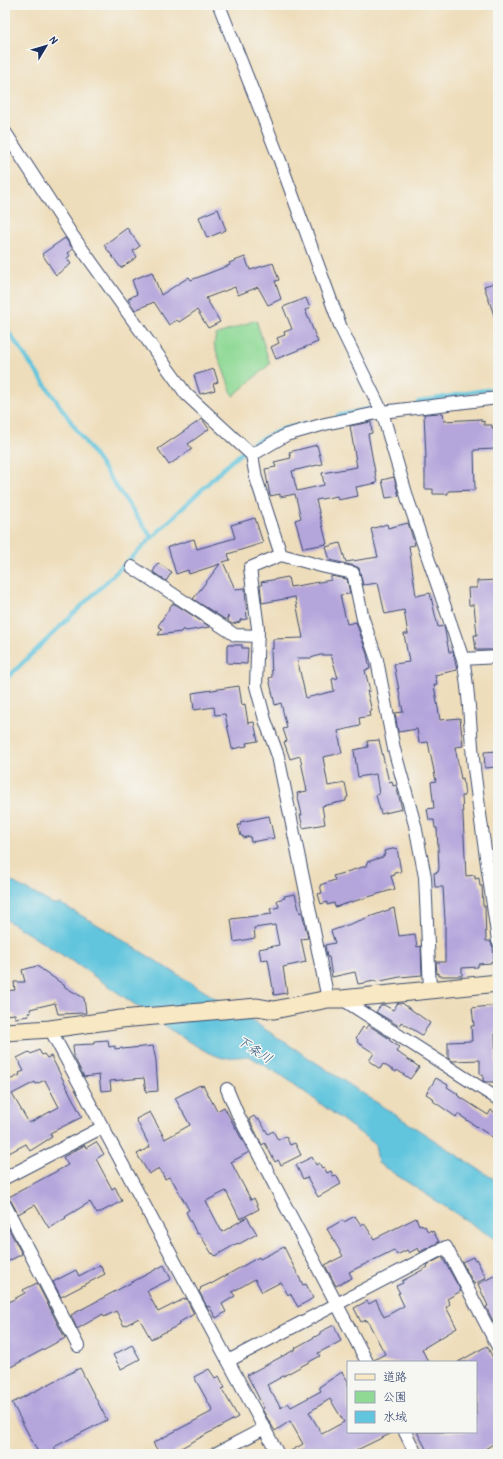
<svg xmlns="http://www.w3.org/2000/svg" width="503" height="1459" font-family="'Patrick Hand','Klee One',sans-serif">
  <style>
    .green { fill: #8fd995; stroke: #55847a }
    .water { fill: #60c5dd; stroke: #3e7a9e }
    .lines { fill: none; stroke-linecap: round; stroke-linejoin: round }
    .stream { stroke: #60c5dd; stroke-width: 4 }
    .building { fill: #b4a5db; fill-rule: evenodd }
    .street-casing { stroke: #3b496c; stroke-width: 14 }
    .secondary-casing { stroke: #3b496c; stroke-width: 19 }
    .street { stroke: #fff; stroke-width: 12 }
    .secondary { stroke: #f8e8c3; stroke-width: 17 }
    .labels { text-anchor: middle; stroke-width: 3; stroke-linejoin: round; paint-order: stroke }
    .water-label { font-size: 13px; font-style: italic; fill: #2c547e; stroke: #f6f6f2 }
  </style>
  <rect width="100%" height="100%" fill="#f6f6f2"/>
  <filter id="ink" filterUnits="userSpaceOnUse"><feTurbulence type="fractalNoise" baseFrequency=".025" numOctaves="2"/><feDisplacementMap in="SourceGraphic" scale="8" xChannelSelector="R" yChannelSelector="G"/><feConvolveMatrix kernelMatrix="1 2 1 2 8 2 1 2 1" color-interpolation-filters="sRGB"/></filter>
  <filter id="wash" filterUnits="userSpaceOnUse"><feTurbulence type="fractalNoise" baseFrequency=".012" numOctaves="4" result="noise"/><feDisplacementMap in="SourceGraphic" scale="16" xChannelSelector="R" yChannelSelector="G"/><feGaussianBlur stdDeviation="0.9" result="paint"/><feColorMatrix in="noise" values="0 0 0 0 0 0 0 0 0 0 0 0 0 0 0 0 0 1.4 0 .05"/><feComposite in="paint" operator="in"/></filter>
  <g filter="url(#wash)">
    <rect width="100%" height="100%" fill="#eeddba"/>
    <path class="green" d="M 256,320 L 270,364 L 233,396 L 214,345 L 216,335 Z"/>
    <path class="water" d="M 5,878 L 53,904 L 61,904 L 105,929 L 263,1028 L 498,1182 L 498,1241 L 378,1163 L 375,1144 L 287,1079 L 249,1056 L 223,1058 L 209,1053 L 186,1040 L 78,965 L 5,919 Z"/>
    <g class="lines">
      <path class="stream" d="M 5,327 L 152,538
        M 418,402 L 471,392 L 498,388
        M 337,416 L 371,408
        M 5,680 L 226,466 L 253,443 L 282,429 L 305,424"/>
    </g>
    <g id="blocks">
      <path class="building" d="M 218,209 L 226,230 L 207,238 L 199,217 Z
        M 127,228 L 140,246 L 133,251 L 137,257 L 121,268 L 104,245 Z
        M 65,238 L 73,249 L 68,253 L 70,256 L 67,258 L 71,264 L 56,275 L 42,254 Z
        M 245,257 L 250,270 L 273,263 L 279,280 L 275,281 L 281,299 L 268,305 L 258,287 L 238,295 L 235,287 L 206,298 L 220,322 L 208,328 L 197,310 L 179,322 L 177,320 L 169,325 L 154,302 L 135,310 L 128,299 L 137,294 L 132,280 L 152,272 L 161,295 L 189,277 L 191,280 L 230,265 L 229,263 Z
        M 498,282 L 498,320 L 496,321 L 484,286 Z
        M 306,298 L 310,308 L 305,310 L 318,342 L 276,359 L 271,347 L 279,343 L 277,338 L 285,335 L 284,332 L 292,329 L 283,307 Z
        M 214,369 L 218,382 L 213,384 L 215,390 L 200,394 L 194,375 Z
        M 443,413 L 444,421 L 481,419 L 481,422 L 484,421 L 484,425 L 492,425 L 492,428 L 494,428 L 495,449 L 474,450 L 475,490 L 448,491 L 448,494 L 433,494 L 433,489 L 425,489 L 425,458 L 426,458 L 424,414 Z
        M 202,419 L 209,429 L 188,444 L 192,449 L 169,465 L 158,449 Z
        M 371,422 L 372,433 L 368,434 L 377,483 L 356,487 L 358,496 L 338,500 L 337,496 L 316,500 L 327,544 L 303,548 L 295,520 L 301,518 L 295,494 L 280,497 L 280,494 L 270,496 L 265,469 L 276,467 L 274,462 L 291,458 L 289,452 L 317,445 L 322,464 L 292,471 L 297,491 L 324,485 L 322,473 L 357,467 L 350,426 Z
        M 394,477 L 399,496 L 386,498 L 382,480 Z
        M 255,518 L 263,543 L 228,554 L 230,560 L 223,562 L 235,589 L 245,588 L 247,619 L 240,620 L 240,622 L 232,624 L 228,621 L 228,616 L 226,620 L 193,599 L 220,564 L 189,574 L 188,570 L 176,574 L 168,547 L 194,539 L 197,549 L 235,538 L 231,525 Z
        M 408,523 L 415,545 L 409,546 L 416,596 L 430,593 L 438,627 L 444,626 L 449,652 L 453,652 L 457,670 L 435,675 L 437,684 L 434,685 L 440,720 L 460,718 L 463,746 L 455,747 L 461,779 L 463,778 L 465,796 L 462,796 L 466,876 L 475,875 L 475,879 L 479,878 L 480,886 L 482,886 L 483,906 L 485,906 L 486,941 L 490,941 L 493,947 L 494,961 L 491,961 L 491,963 L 478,964 L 478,967 L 462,968 L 462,976 L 439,976 L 439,973 L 437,974 L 436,962 L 445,962 L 445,920 L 443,887 L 435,887 L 434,873 L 438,872 L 439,868 L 437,828 L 435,828 L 434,820 L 429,820 L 427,809 L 434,808 L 431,782 L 436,781 L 428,742 L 419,743 L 417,729 L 398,732 L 395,713 L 403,712 L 394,664 L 409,662 L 404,634 L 408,634 L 404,610 L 385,614 L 378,583 L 363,585 L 359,568 L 355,566 L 330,560 L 326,547 L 340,543 L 346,562 L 378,557 L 371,529 L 387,524 L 388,528 Z
        M 158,563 L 172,572 L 166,581 L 153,572 Z
        M 331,576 L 347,579 L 350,594 L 340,595 L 347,624 L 356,622 L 367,654 L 370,669 L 365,670 L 370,691 L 367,691 L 372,711 L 369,711 L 370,716 L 359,718 L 360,726 L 338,731 L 342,753 L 323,757 L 328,786 L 345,783 L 348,797 L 346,798 L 346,801 L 322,806 L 325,824 L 303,828 L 300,815 L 302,815 L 297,793 L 307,791 L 300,756 L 290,759 L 284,742 L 287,741 L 283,729 L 287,728 L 281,703 L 275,705 L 269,678 L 272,677 L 271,649 L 273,649 L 273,639 L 303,638 L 295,597 L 262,603 L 260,585 L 262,585 L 261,582 L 288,577 L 290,587 L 331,580 ZM 320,655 L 331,655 L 338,678 L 332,679 L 334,691 L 306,698 L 297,658 L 311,658 Z
        M 498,580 L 498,650 L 476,650 L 474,635 L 477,635 L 474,605 L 469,605 L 468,588 L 477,588 L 477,581 Z
        M 172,604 L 175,604 L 210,627 L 186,631 L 183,629 L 181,632 L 158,635 L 162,629 L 158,626 Z
        M 227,645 L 242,645 L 242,648 L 248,648 L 247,664 L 227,663 Z
        M 239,686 L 242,705 L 245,704 L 248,723 L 254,722 L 258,741 L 246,743 L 247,746 L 232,749 L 225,714 L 215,715 L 214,707 L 194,710 L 192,693 Z
        M 379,740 L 389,782 L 392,781 L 393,786 L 396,785 L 402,809 L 381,814 L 376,795 L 379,794 L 376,774 L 358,777 L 354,750 L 368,747 L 367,741 Z
        M 498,751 L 498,767 L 485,768 L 484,752 Z
        M 269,816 L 274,838 L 251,842 L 250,836 L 243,838 L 243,836 L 241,836 L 238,825 L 241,825 L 240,822 Z
        M 397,848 L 401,872 L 394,873 L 395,875 L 391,876 L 395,889 L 335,907 L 334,903 L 327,905 L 327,902 L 321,904 L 318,894 L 322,893 L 320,885 L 335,880 L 333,876 L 366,866 L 367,862 L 383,857 L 383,855 L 385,855 L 384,851 Z
        M 295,894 L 300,913 L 302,912 L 308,938 L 301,939 L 306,962 L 283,967 L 287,993 L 274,995 L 268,959 L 261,960 L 259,949 L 279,945 L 275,925 L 254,928 L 255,938 L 234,942 L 231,919 L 272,914 L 270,909 L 279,907 L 277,900 L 285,898 L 284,896 Z
        M 394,908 L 399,936 L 415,934 L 417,947 L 421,946 L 422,975 L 400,977 L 376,982 L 375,981 L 358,984 L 355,972 L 332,977 L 329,957 L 327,957 L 325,945 L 335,943 L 331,931 Z
        M 37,966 L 64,985 L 65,987 L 84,998 L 86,1013 L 58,1014 L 55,1003 L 30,1009 L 31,1013 L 28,1013 L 29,1016 L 15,1018 L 15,1014 L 5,1015 L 5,991 L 15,990 L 14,982 L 25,982 L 22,970 Z
        M 398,1003 L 400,1004 L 402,1003 L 430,1023 L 422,1035 L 401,1022 L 399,1026 L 376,1012 L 381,1005 L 384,1005 L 393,1010 Z
        M 498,1005 L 498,1034 L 495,1034 L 496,1065 L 498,1066 L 498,1082 L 486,1082 L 483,1081 L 483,1075 L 480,1075 L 480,1060 L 453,1061 L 448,1058 L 448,1042 L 472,1041 L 471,1026 L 474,1026 L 472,1008 Z
        M 368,1025 L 390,1039 L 389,1040 L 399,1047 L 396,1051 L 419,1067 L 410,1079 L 397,1070 L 396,1072 L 383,1064 L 380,1069 L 369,1061 L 374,1053 L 357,1042 L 358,1040 L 356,1038 L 363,1027 L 365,1029 Z
        M 108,1040 L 109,1047 L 115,1046 L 115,1049 L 122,1048 L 122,1049 L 153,1046 L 156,1061 L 158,1091 L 146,1092 L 144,1078 L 110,1081 L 111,1090 L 101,1091 L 99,1075 L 84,1077 L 74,1057 L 73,1045 L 94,1044 L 94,1041 Z
        M 39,1050 L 42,1055 L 44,1054 L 47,1058 L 51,1056 L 82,1117 L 50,1133 L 52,1137 L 30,1151 L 26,1144 L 5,1155 L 5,1082 L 20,1075 L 19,1073 L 24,1071 L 17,1058 L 29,1052 L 31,1054 ZM 45,1080 L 59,1107 L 29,1123 L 12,1094 L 35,1082 L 36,1084 Z
        M 436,1078 L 448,1085 L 447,1087 L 458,1094 L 457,1095 L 488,1115 L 491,1110 L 498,1115 L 498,1141 L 458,1114 L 456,1117 L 433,1101 L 434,1099 L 426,1094 Z
        M 200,1085 L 201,1086 L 203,1085 L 217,1111 L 224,1107 L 249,1152 L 231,1162 L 251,1200 L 254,1198 L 259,1209 L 240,1219 L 226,1191 L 206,1201 L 222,1232 L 247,1217 L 257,1234 L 239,1244 L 238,1243 L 215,1256 L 213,1253 L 212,1254 L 199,1233 L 197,1234 L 186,1212 L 189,1210 L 174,1183 L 169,1177 L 165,1179 L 159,1168 L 149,1174 L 137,1154 L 150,1147 L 136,1119 L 150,1112 L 165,1139 L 190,1125 L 175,1098 Z
        M 254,1116 L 257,1120 L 259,1119 L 268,1134 L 273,1131 L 278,1140 L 286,1136 L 290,1145 L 295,1143 L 301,1155 L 281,1165 L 278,1160 L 275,1162 L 265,1143 L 262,1145 L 249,1119 Z
        M 96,1142 L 104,1154 L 96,1159 L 112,1189 L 115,1187 L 122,1201 L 97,1214 L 90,1202 L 65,1217 L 66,1218 L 49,1228 L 35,1205 L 18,1214 L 11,1201 L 7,1198 L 68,1165 L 63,1157 L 85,1145 L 86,1148 Z
        M 312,1157 L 316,1165 L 319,1163 L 322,1168 L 324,1167 L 327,1173 L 331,1171 L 333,1176 L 336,1175 L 341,1184 L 318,1197 L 307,1177 L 303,1179 L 296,1165 Z
        M 355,1216 L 361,1225 L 364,1223 L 374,1239 L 416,1218 L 419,1225 L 421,1224 L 423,1227 L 425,1226 L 428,1232 L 431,1230 L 432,1232 L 433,1231 L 439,1242 L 420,1252 L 418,1248 L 409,1253 L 407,1250 L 397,1255 L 394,1250 L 349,1272 L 352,1278 L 336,1286 L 325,1265 L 343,1256 L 327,1229 L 343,1220 L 344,1222 Z
        M 5,1222 L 22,1254 L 5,1263 Z
        M 284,1247 L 303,1285 L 306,1284 L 313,1298 L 298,1307 L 290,1293 L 288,1295 L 281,1282 L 262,1292 L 255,1279 L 232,1292 L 235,1296 L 222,1304 L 226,1312 L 216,1318 L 209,1306 L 207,1307 L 199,1291 L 201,1289 L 200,1288 L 211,1283 L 211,1284 L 259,1257 L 260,1259 Z
        M 442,1257 L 461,1291 L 447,1299 L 450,1304 L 446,1307 L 457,1328 L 422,1349 L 428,1362 L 374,1362 L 374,1360 L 385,1354 L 367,1320 L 361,1322 L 354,1308 L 367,1301 L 369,1304 L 376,1300 L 384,1317 L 404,1306 L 398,1293 L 400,1293 L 396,1286 L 403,1283 L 402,1281 L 428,1267 L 427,1265 Z
        M 473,1257 L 474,1260 L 476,1259 L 486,1278 L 474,1284 L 462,1262 Z
        M 100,1265 L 105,1274 L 61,1297 L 53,1282 L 76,1270 L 79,1276 Z
        M 164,1265 L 171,1279 L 147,1291 L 158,1312 L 186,1298 L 194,1314 L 178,1323 L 179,1325 L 151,1339 L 139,1318 L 124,1326 L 116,1311 L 104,1317 L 103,1314 L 77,1329 L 71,1315 Z
        M 498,1274 L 498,1331 L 486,1307 L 488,1306 L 478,1284 Z
        M 37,1283 L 65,1338 L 5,1370 L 5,1304 L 25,1293 L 23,1290 Z
        M 334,1325 L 341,1341 L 318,1353 L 320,1356 L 267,1385 L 281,1408 L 288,1403 L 291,1407 L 321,1391 L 319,1387 L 342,1372 L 348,1381 L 348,1432 L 394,1432 L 357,1450 L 359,1454 L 285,1454 L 303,1444 L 290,1421 L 275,1431 L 262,1409 L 264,1408 L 247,1375 L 296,1349 L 295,1348 L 320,1334 L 320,1332 ZM 330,1399 L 344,1422 L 322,1434 L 309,1412 Z
        M 132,1345 L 140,1359 L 121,1369 L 113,1355 Z
        M 487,1346 L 498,1368 L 498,1441 L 482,1451 L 484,1454 L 429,1454 L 417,1432 L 476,1432 L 476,1362 L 458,1362 Z
        M 80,1368 L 107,1420 L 54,1447 L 58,1454 L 39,1454 L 12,1403 Z
        M 209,1369 L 215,1378 L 219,1376 L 225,1388 L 222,1389 L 238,1417 L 170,1454 L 160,1454 L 153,1443 L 213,1411 L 194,1377 Z"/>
    </g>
  </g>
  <g filter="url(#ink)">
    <use href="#blocks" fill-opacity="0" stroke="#3b496c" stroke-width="1"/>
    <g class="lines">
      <defs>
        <path id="street" d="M 219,5 L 279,158 L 341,328 L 382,412 L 408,500 L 463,659 C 470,695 470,732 474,768 C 481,826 490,883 498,941
          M 5,132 L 72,235 L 186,394 L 252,455 L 256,478 L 281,555
          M 252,455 L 286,435 L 325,424 L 382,412 L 498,398
          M 132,567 L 235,635 L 258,636
          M 463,659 L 498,657
          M 328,999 L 278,756 L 265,720 L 256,686 L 258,628 L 250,568 L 281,555 L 325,567 L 353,573 L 363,619 L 377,660 L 394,749 L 415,825 L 425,877 L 430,990
          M 342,999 L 498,1099
          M 50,1029 L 278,1454
          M 227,1089 L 238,1115 L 367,1362
          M 5,1178 L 103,1127
          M 5,1205 L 78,1346
          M 228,1361 L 446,1247 L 498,1347
          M 405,1432 L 416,1454
          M 215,1454 L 265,1428"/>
        <path id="secondary" d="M 5,1032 L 50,1029 L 121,1019 L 257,1007 L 274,1010 L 328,999 L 342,999 L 498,983"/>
      </defs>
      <use href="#street" class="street-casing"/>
      <use href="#secondary" class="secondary-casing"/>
      <use href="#street" class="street"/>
      <use href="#secondary" class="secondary"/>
    </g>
  </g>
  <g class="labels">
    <g class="water-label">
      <text transform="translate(255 1049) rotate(33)" y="5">下条川</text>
    </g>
  </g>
  <rect width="503" height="1459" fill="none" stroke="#f6f6f2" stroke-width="20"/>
  <rect x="347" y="1361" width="130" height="72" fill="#f6f6f2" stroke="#9ea6b7"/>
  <rect x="355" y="1374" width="20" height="6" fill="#f8e8c3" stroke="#9ea6b7"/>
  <text x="383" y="1381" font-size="12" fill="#1b2f5e">道路</text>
  <rect x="355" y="1391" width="20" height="12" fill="#8fd995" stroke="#9ea6b7"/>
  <text x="383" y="1401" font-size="12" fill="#1b2f5e">公園</text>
  <rect x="355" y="1411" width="20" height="12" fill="#60c5dd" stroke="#9ea6b7"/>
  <text x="383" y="1421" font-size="12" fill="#1b2f5e">水域</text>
  <g transform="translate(46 46) rotate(52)" stroke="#f6f6f2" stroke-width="3" paint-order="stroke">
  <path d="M0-3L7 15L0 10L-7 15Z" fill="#1b2f5e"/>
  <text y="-6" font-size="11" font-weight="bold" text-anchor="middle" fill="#1b2f5e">N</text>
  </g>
</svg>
